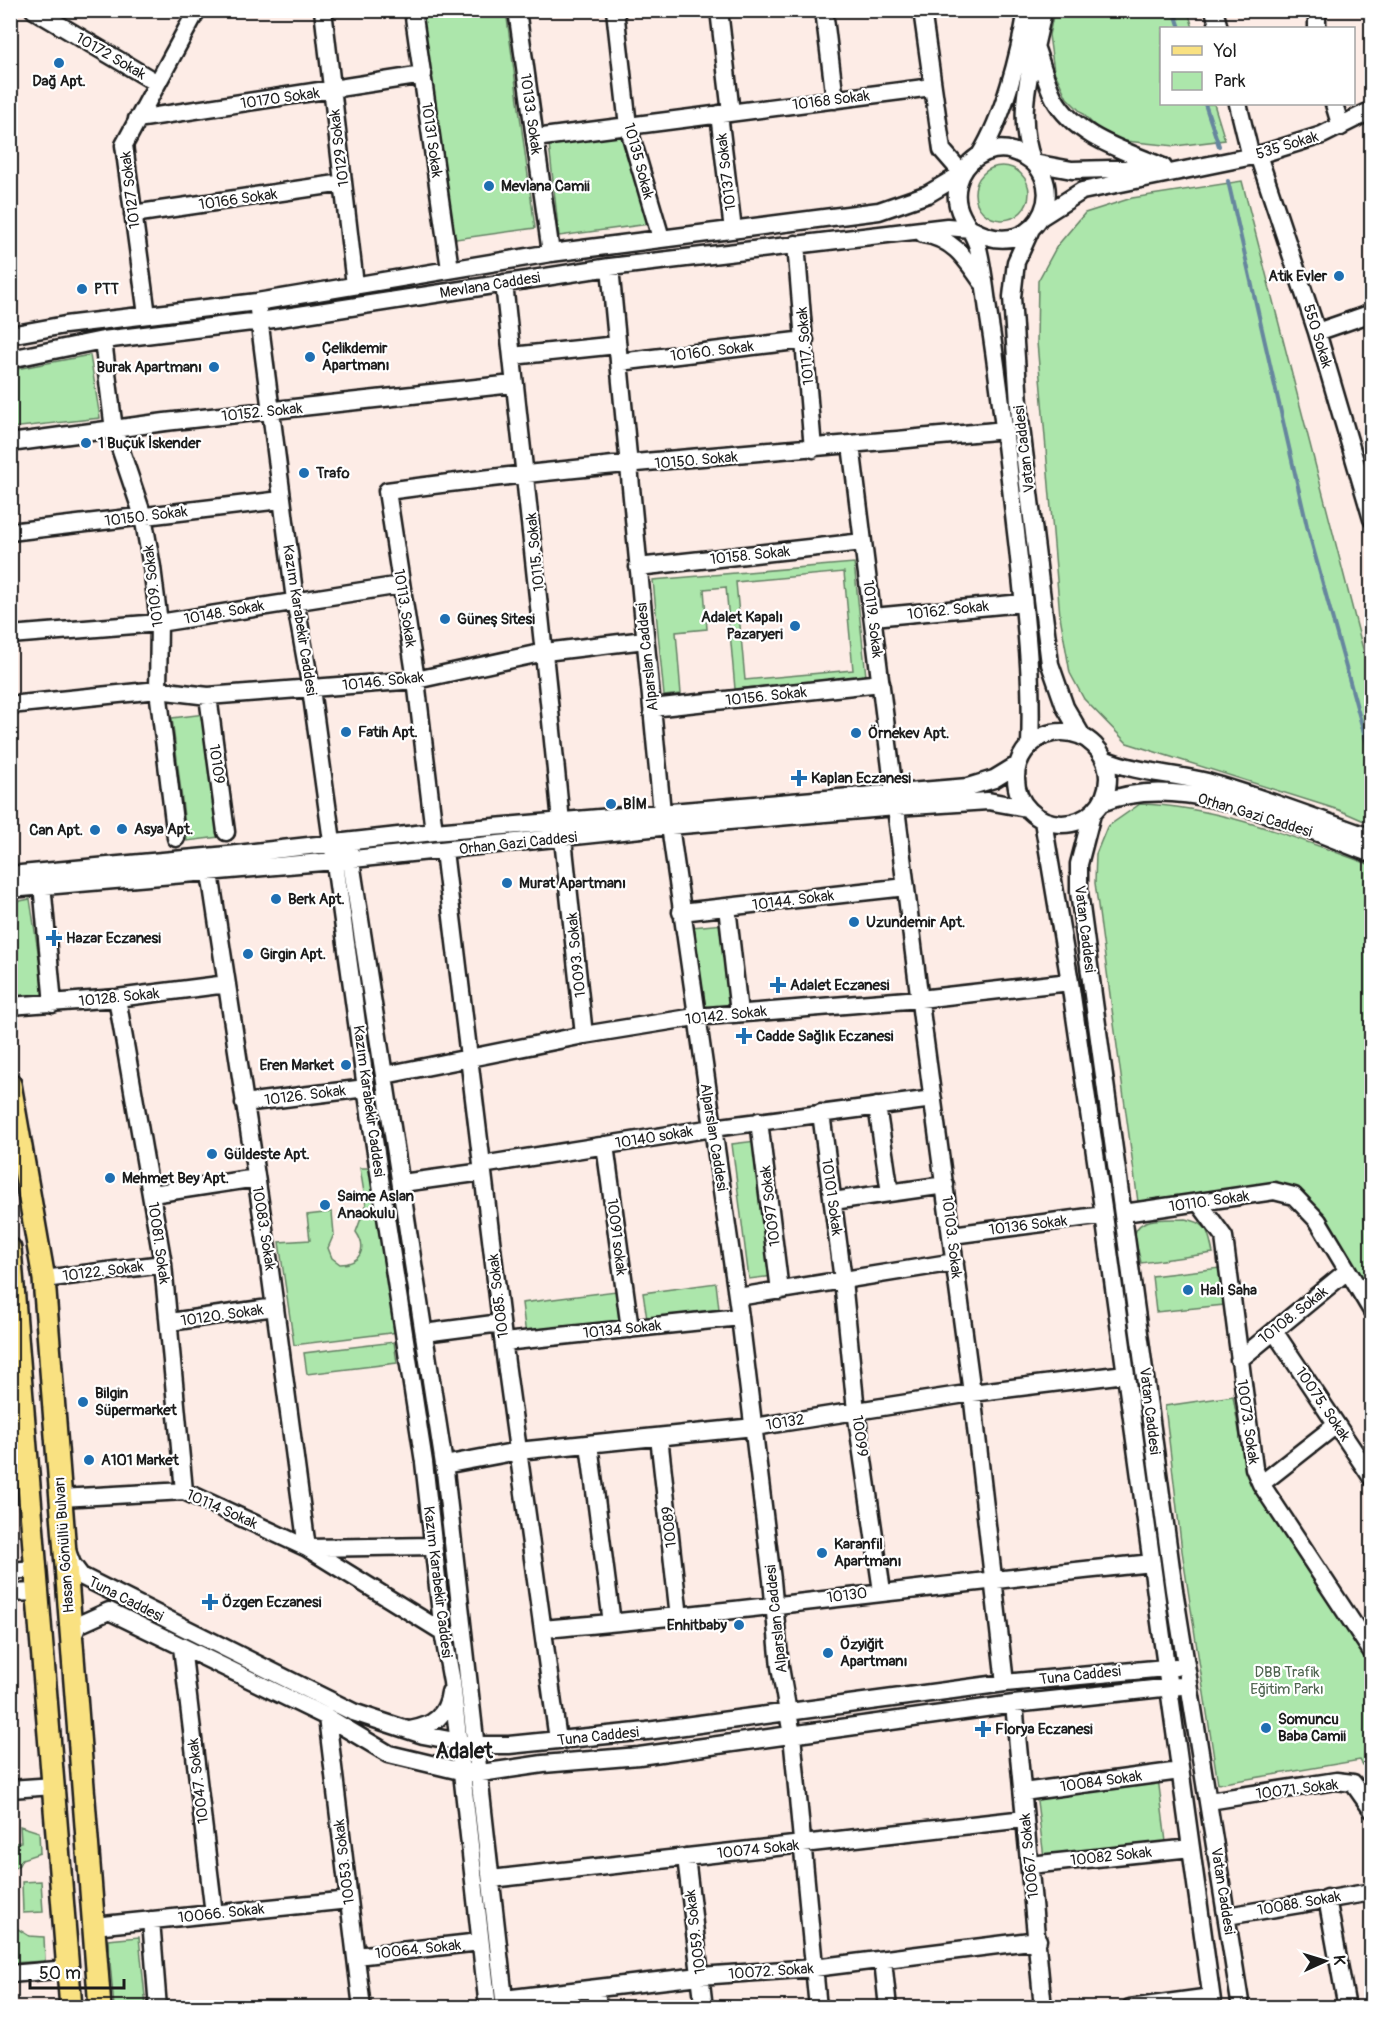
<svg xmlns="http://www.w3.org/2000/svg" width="1382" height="2018" font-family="Pangolin,sans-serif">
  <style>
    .green { fill: #ace6ab; stroke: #648164; stroke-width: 1.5; fill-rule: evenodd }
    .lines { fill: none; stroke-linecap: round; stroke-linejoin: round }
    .stream { stroke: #66869e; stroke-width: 4 }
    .minor-casing { stroke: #1c1c1c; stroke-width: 21 }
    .major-casing { stroke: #1c1c1c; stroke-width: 26 }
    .minor { stroke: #fff; stroke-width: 16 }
    .major { stroke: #f9e181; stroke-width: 21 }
    .poi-dot { fill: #1f6fb2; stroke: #fff; stroke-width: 2 }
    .labels { text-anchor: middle; stroke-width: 4.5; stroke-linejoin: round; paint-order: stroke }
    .street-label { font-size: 15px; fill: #1c1c1c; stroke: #fff }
    .poi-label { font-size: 15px; font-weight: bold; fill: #1c1c1c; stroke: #fff; text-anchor: start }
    .park-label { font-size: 15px; fill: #4e634e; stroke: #fff }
    .district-label { font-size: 21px; font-weight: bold; fill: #1c1c1c; stroke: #fff }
  </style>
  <rect width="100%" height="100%" fill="#fdece6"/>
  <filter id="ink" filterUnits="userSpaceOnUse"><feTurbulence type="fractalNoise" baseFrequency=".0167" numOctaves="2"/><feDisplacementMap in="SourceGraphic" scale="12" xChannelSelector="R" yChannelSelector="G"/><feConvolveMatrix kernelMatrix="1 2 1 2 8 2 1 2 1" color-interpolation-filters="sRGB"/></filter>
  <g filter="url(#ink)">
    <path class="green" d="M 419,11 L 506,11 L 535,228 L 449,240 Z
      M 1054,11 L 1188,11 L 1193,28 L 1162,28 L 1162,104 L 1214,104 L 1225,140 L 1175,146 L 1115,140 L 1098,129 L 1067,98 L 1054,71 L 1049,35 Z
      M 622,134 L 649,224 L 559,236 L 549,144 Z
      M975 193a27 27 0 1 1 54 0a27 27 0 1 1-54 0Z
      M 1242,181 L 1371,680 L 1371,824 L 1339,810 L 1127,743 L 1084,699 L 1070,673 L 1060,616 L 1037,342 L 1038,281 L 1057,246 L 1085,213 L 1132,198 Z
      M 90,355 L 100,418 L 11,428 L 11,370 Z
      M 854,563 L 866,676 L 735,689 L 726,587 L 704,589 L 707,629 L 676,632 L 681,694 L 664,696 L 653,580 ZM 844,572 L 853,670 L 745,680 L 736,582 Z
      M 205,714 L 219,837 L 187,841 L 172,718 Z
      M 1140,804 C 1218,806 1299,839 1371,865 L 1371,1310 L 1318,1221 L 1274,1191 L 1138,1202 L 1095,883 L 1096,854 L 1107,827 Z
      M 30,899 L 45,997 L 12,1001 L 10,903 Z
      M 724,924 L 732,1005 L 706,1009 L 692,927 Z
      M 756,1141 L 774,1276 L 749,1279 L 732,1144 Z
      M 360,1168 L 372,1168 L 398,1332 L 294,1345 L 279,1242 L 310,1240 L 307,1215 L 332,1212 L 334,1234 L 328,1248 L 332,1258 L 340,1264 C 360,1264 368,1249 356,1232 L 366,1205 Z
      M 1185,1219 C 1209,1223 1208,1231 1213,1253 L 1141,1263 C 1140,1255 1134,1242 1135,1234 C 1138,1215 1172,1220 1185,1219 Z
      M 1220,1268 L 1224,1305 L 1156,1312 L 1152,1276 Z
      M 716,1283 L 719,1309 L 647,1319 L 643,1293 Z
      M 616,1291 L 620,1324 L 526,1336 L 522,1303 Z
      M 394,1342 L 397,1363 L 307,1374 L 304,1353 Z
      M 1233,1396 L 1243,1454 L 1250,1476 L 1371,1658 L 1371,1778 L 1360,1760 L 1218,1784 L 1182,1551 L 1165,1406 Z
      M 1158,1778 L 1166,1842 L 1044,1858 L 1036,1793 Z
      M 20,1826 L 39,1832 L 40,1853 L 22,1859 L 19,1865 L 11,1870 L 11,1844 L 21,1842 Z
      M 41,1881 L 43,1912 L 23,1913 L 22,1882 Z
      M 10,1924 L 29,1936 L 44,1937 L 45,1961 L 11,1963 Z
      M 139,1937 L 146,2007 L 114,2007 L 108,1940 Z"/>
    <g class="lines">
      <path class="stream" d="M 1174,10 L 1180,28
        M 1205,104 L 1219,146
        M 1228,181 L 1307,526 L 1372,762"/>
      <defs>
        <path id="minor" d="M 34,10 L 157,83
          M 323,10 L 355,285
          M 413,10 L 450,269
          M 517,10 L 551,253
          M 615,10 L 628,126 L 661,238
          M 719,10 L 731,113
          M 824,10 L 835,100
          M 922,10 L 942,150 L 962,173
          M 1214,10 L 1219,28
          M 1317,10 L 1317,28
          M 1036,49 C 1042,65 1046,83 1054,98 C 1075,137 1126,151 1163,167
          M 1238,104 L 1251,157
          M 1334,104 L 1341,127
          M 719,114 L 733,230
          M 137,119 L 423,75
          M 535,138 L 932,87
          M 980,155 C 1004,116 1019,56 1027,10
          M 1258,155 L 1317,332 L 1372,519
          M 1033,162 C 1013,112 1034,61 1043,10
          M 1034,163 L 1072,170 L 1151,168
          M 133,214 L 343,183
          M 1041,217 L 1082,191 L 1258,155 L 1322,135 L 1372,110
          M 1031,229 L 1016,262 L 1012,297 L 1020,419 L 1050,664 L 1065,707 L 1082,736
          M 973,230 C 1041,268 1078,170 1012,151 C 1001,147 987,150 977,157 C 958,170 951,195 962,216 C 968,228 975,235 978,248 C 984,273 986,299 990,324 C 1002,399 1009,474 1018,549 C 1025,615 1033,678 1030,744
          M 923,234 C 953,238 966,259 982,282
          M 796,244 L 813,449
          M 610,267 L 662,812 L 670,826 L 740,1317 L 772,1580 L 780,1667 L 792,1735 L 818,2008
          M 504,283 C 523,463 544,642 561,822
          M 257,302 L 295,600 L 311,689 L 366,1088 L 424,1462 L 443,1632 L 452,1682 L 488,2008
          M 147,315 L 124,145 L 197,10
          M 1317,332 L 1372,313
          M 10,335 L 65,325 L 257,302 L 551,253 L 879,211 L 928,194 L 960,175
          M 103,340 L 114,430 L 143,516 L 152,567 L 159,623 L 158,690 L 176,838
          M 512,356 L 617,345
          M 10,359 L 103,340 L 260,321 L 610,267 L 947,227 L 971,229
          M 619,362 L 805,340
          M 10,443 L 165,422 L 513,384
          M 851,445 L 924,1034 L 972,1393 L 1005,1683
          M 10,532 L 281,500
          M 638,567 L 863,542
          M 873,617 L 1023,603
          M 10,635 L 159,623 L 401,585
          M 208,696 L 226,832
          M 10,705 L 158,690 L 208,696 L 416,680 L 545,652 L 645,640
          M 652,708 L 881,683
          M1016 778a46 46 0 1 1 92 0a46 46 0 1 1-92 0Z
          M 1104,759 C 1137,773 1172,773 1207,782 C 1262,797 1317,819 1372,838
          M 1101,803 C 1183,769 1294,825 1372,854
          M 1092,814 L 1079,864 L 1079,892 L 1174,1590 L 1241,2008
          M 1043,821 L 1070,982 L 1104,1215 L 1213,2008
          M 434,832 L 416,680 L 387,491 C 592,463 799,450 1005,430
          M 563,839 L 584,1035
          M 348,842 L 445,1471 L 505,2008
          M 444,851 L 506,1363 L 558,1740
          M 210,873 L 267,1248 L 307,1548 L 443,1632
          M 10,875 L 228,855 L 434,832 L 968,787 L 994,779 L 1017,765
          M 42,884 L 53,1004
          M 10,889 L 334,861 L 670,826 L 896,807 L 988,801 L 1026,808
          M 727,907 L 739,1013
          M 681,912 L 906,887
          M 117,998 L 163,1264 L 184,1491
          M 10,1006 L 117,998 L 227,984
          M 385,1075 L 584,1035 L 695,1017 L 920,999 L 1070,982
          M 244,1103 L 366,1088
          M 877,1106 L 890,1193
          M 821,1113 L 843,1280 L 856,1411 L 882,1591
          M 759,1121 L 780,1291
          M 605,1145 L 630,1329
          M 482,1165 L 713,1128 L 933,1099
          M 402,1183 L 483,1172
          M 152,1194 L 256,1178
          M 833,1201 L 945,1185
          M 1199,1203 L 1224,1237 L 1254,1468 L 1261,1484 L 1372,1652
          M 1124,1213 L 1274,1191 L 1294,1196 L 1318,1221 L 1372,1311
          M 952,1235 L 1104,1215
          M 44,1279 L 163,1264
          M 738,1297 L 955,1262
          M 170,1322 L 275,1307
          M 1274,1331 L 1372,1478
          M 424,1333 L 501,1323
          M 504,1342 L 740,1317
          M 1239,1360 L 1347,1271
          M 659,1437 L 679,1617
          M 589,1444 L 612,1623
          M 444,1465 L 518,1451 L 754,1427 L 972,1393 L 1125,1374
          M 1261,1484 L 1336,1425
          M 61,1498 L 184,1491 L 307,1548 L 434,1546
          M 67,1551 L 72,1564 L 81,1576 L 353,1712 L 423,1735 L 476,1745 L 509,1745 L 647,1731 L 1005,1683 L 1176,1667
          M 10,1571 L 35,1569
          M 10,1593 L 36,1592
          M 543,1629 C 747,1612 949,1583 1152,1563
          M 71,1641 L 78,1625 L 109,1611 L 327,1717 L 389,1754 L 460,1771 L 481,1773 L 543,1764 L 639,1756 L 1014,1704 L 1181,1686
          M 182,1647 L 214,1914
          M 1014,1704 L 1043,2008
          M 327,1717 L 362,2008
          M 410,1730 C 433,1726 447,1716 450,1692
          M 10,1789 L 54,1786
          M 1023,1792 L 1180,1771
          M 1209,1801 L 1336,1781 L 1353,1783 L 1372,1810
          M 686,1857 L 704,2008
          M 1030,1865 L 1191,1848
          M 491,1879 L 1025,1819
          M 1327,1898 L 1347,2008
          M 1227,1916 L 1372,1892
          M 151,1920 L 158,2008
          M 94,1926 L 349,1900
          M 356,1956 L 480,1942
          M 883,1960 L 888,2008
          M 10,1974 L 68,1969
          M 596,1989 L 598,2008
          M 504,1999 L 700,1976 L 814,1968 L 1038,1940
          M 1130,2008 L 1211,1997"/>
        <path id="major" d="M 10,1084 L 44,1279 L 100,2008
          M 10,1249 L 71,2008"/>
      </defs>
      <use href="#minor" class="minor-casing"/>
      <use href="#major" class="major-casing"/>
      <use href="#minor" class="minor"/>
      <use href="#major" class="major"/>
    </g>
  </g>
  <g class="poi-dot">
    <circle cx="59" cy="63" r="6"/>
    <circle cx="489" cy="186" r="6"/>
    <circle cx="1339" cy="276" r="6"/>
    <circle cx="82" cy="289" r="6"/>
    <circle cx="310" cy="357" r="6"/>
    <circle cx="214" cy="367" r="6"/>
    <circle cx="86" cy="443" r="6"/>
    <circle cx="304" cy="473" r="6"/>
    <circle cx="445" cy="619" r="6"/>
    <circle cx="795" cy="626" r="6"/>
    <circle cx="346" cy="732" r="6"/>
    <circle cx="856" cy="733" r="6"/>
    <path d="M796 769h6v6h6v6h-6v6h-6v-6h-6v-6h6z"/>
    <circle cx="611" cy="804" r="6"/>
    <circle cx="122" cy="829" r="6"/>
    <circle cx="95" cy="830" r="6"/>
    <circle cx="507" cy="883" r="6"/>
    <circle cx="276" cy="899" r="6"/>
    <circle cx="854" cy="922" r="6"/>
    <path d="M51 929h6v6h6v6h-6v6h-6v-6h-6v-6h6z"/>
    <circle cx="248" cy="954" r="6"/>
    <path d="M775 976h6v6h6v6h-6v6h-6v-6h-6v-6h6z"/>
    <path d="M741 1027h6v6h6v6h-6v6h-6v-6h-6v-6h6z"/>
    <circle cx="346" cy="1065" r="6"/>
    <circle cx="212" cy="1154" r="6"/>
    <circle cx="110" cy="1178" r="6"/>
    <circle cx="325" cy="1205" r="6"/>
    <circle cx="1188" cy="1290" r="6"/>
    <circle cx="83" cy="1402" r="6"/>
    <circle cx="89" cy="1460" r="6"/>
    <circle cx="822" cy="1553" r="6"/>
    <path d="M207 1593h6v6h6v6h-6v6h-6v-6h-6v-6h6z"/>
    <circle cx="739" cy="1625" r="6"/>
    <circle cx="828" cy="1653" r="6"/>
    <circle cx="1266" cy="1728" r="6"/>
    <path d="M980 1720h6v6h6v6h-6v6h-6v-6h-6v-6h6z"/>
  </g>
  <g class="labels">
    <g class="street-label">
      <text transform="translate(111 56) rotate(30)" y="5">10172 Sokak</text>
      <text transform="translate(280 98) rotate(-8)" y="5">10170 Sokak</text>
      <text transform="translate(831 100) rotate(-7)" y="5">10168 Sokak</text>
      <text transform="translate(531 114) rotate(82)" y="5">10133. Sokak</text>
      <text transform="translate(432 140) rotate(82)" y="5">10131 Sokak</text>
      <text transform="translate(1287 145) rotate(-17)" y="5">535 Sokak</text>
      <text transform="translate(339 148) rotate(-97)" y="5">10129 Sokak</text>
      <text transform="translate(639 161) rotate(75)" y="5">10135 Sokak</text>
      <text transform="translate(726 172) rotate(-97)" y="5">10137 Sokak</text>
      <text transform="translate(130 190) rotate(-97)" y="5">10127 Sokak</text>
      <text transform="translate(238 199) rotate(-8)" y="5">10166 Sokak</text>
      <text transform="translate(490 285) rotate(-9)" y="5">Mevlana Caddesi</text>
      <text transform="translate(1318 336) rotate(73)" y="5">550 Sokak</text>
      <text transform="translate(805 346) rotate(-95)" y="5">10117. Sokak</text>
      <text transform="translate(712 351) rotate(-7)" y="5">10160. Sokak</text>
      <text transform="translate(262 412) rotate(-6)" y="5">10152. Sokak</text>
      <text transform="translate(1024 449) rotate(-97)" y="5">Vatan Caddesi</text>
      <text transform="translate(696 460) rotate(-5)" y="5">10150. Sokak</text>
      <text transform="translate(146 516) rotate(-7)" y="5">10150. Sokak</text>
      <text transform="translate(535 552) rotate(-96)" y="5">10115. Sokak</text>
      <text transform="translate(750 555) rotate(-6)" y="5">10158. Sokak</text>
      <text transform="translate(153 586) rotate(-97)" y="5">10109. Sokak</text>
      <text transform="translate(405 608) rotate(81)" y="5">10113. Sokak</text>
      <text transform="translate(948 610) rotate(-6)" y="5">10162. Sokak</text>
      <text transform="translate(224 612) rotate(-10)" y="5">10148. Sokak</text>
      <text transform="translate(873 619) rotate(83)" y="5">10119. Sokak</text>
      <text transform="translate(300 620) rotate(81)" y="5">Kazım Karabekir Caddesi</text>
      <text transform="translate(647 657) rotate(-96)" y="5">Alparslan Caddesi</text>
      <text transform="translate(383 681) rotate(-6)" y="5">10146. Sokak</text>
      <text transform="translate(766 696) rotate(-6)" y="5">10156. Sokak</text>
      <text transform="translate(217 764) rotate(82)" y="5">10109</text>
      <text transform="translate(1255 815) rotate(17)" y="5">Orhan Gazi Caddesi</text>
      <text transform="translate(518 843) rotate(-6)" y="5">Orhan Gazi Caddesi</text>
      <text transform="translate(793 900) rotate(-7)" y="5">10144. Sokak</text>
      <text transform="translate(1085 929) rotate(83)" y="5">Vatan Caddesi</text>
      <text transform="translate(576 955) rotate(-96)" y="5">10093. Sokak</text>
      <text transform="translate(119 997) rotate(-6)" y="5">10128. Sokak</text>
      <text transform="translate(726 1015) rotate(-6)" y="5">10142. Sokak</text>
      <text transform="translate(305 1095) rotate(-7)" y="5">10126. Sokak</text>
      <text transform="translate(369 1101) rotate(82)" y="5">Kazım Karabekir Caddesi</text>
      <text transform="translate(654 1137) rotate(-9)" y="5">10140 sokak</text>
      <text transform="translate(714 1137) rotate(81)" y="5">Alparslan Caddesi</text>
      <text transform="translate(832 1197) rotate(82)" y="5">10101 Sokak</text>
      <text transform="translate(1209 1201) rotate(-8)" y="5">10110. Sokak</text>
      <text transform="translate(770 1206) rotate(-97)" y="5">10097 Sokak</text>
      <text transform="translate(1028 1225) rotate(-7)" y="5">10136 Sokak</text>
      <text transform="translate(264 1228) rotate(81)" y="5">10083. Sokak</text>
      <text transform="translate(617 1237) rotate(83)" y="5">10091 sokak</text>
      <text transform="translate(952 1237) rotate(83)" y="5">10103. Sokak</text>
      <text transform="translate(159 1243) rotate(82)" y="5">10081. Sokak</text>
      <text transform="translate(103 1271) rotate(-7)" y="5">10122. Sokak</text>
      <text transform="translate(498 1296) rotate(-97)" y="5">10085. Sokak</text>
      <text transform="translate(222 1315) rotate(-8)" y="5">10120. Sokak</text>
      <text transform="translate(1293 1315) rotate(-38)" y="5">10108. Sokak</text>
      <text transform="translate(622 1329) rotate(-6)" y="5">10134 Sokak</text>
      <text transform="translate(1323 1404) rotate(56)" y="5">10075. Sokak</text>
      <text transform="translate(1150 1411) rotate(83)" y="5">Vatan Caddesi</text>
      <text transform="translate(785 1422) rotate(-9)" y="5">10132</text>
      <text transform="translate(1248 1422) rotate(82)" y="5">10073. Sokak</text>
      <text transform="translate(860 1436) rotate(82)" y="5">10099</text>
      <text transform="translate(222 1509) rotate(24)" y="5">10114 Sokak</text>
      <text transform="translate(669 1527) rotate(-96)" y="5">10089</text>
      <text transform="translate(64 1545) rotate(-94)" y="5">Hasan Gönüllü Bulvarı</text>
      <text transform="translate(438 1582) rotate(83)" y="5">Kazım Karabekir Caddesi</text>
      <text transform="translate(847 1595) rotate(-7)" y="5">10130</text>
      <text transform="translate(126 1599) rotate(27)" y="5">Tuna Caddesi</text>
      <text transform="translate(776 1619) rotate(-96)" y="5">Alparslan Caddesi</text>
      <text transform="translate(1080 1675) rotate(-6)" y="5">Tuna Caddesi</text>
      <text transform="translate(598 1736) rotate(-6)" y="5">Tuna Caddesi</text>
      <text transform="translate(198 1781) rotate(-97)" y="5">10047. Sokak</text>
      <text transform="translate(1101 1781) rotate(-8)" y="5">10084 Sokak</text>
      <text transform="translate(1297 1789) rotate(-7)" y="5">10071. Sokak</text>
      <text transform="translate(758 1849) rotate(-6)" y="5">10074 Sokak</text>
      <text transform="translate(1029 1856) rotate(-96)" y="5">10067. Sokak</text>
      <text transform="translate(1111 1856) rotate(-6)" y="5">10082 Sokak</text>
      <text transform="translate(344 1862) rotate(-97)" y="5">10053. Sokak</text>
      <text transform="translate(1223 1891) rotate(81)" y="5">Vatan Caddesi</text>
      <text transform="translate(1299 1903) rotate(-10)" y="5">10088. Sokak</text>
      <text transform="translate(221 1913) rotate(-6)" y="5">10066. Sokak</text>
      <text transform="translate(695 1932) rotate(-97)" y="5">10059. Sokak</text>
      <text transform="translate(418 1949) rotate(-6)" y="5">10064. Sokak</text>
      <text transform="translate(771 1971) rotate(-4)" y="5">10072. Sokak</text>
    </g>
    <g class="poi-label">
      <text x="59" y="86" text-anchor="middle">Dağ Apt.</text>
      <text x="501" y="191">Mevlana Camii</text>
      <text x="1327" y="281" text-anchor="end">Atik Evler</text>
      <text x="94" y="294">PTT</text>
      <text x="322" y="353">Çelikdemir<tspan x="322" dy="17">Apartmanı</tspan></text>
      <text x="202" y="372" text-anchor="end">Burak Apartmanı</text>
      <text x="98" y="448">1 Buçuk İskender</text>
      <text x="316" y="478">Trafo</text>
      <text x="783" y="622" text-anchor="end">Adalet Kapalı<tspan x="783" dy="17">Pazaryeri</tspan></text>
      <text x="457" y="624">Güneş Sitesi</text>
      <text x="358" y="737">Fatih Apt.</text>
      <text x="868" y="738">Örnekev Apt.</text>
      <text x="811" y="783">Kaplan Eczanesi</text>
      <text x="623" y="809">BİM</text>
      <text x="134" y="834">Asya Apt.</text>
      <text x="83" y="835" text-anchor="end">Can Apt.</text>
      <text x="519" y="888">Murat Apartmanı</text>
      <text x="288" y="904">Berk Apt.</text>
      <text x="866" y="927">Uzundemir Apt.</text>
      <text x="66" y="943">Hazar Eczanesi</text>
      <text x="260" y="959">Girgin Apt.</text>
      <text x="790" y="990">Adalet Eczanesi</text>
      <text x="756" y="1041">Cadde Sağlık Eczanesi</text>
      <text x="334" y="1070" text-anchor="end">Eren Market</text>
      <text x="224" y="1159">Güldeste Apt.</text>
      <text x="122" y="1183">Mehmet Bey Apt.</text>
      <text x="337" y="1201">Saime Aslan<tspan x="337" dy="17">Anaokulu</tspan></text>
      <text x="1200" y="1295">Halı Saha</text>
      <text x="95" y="1398">Bilgin<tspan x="95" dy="17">Süpermarket</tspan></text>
      <text x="101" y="1465">A101 Market</text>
      <text x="834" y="1549">Karanfil<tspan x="834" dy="17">Apartmanı</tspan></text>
      <text x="222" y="1607">Özgen Eczanesi</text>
      <text x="727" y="1630" text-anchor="end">Enhitbaby</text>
      <text x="840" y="1649">Özyiğit<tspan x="840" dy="17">Apartmanı</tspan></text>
      <text x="1278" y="1724">Somuncu<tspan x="1278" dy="17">Baba Camii</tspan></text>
      <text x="995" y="1734">Florya Eczanesi</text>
    </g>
    <g class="park-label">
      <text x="1287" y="1677">DBB Trafik<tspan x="1287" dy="17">Eğitim Parkı</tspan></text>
    </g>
    <g class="district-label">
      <text x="464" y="1758">Adalet</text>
    </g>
  </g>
  <rect width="1382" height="2018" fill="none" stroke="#fff" stroke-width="36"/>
  <rect x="18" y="18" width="1346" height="1982" fill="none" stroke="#1c1c1c" stroke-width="2" filter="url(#ink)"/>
  <rect x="1160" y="27" width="195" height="78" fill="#ffffff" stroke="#a4a4a4" stroke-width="1.5"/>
  <rect x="1172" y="46" width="30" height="9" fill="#f9e181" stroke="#a4a4a4" stroke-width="1.5"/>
  <text x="1214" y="57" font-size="18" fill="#1c1c1c">Yol</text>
  <rect x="1172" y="72" width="30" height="18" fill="#ace6ab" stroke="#a4a4a4" stroke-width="1.5"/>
  <text x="1214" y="87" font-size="18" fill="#1c1c1c">Park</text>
  <g transform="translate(1325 1961) rotate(86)" stroke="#ffffff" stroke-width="4.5" paint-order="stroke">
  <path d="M0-4.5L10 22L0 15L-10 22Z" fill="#1c1c1c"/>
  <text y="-9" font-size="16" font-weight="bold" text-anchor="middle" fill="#1c1c1c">K</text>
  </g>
  <path d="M30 1979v9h94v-9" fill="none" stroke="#1c1c1c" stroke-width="3"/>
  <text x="39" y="1979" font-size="18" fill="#1c1c1c" stroke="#ffffff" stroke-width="4.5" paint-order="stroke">50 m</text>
</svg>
